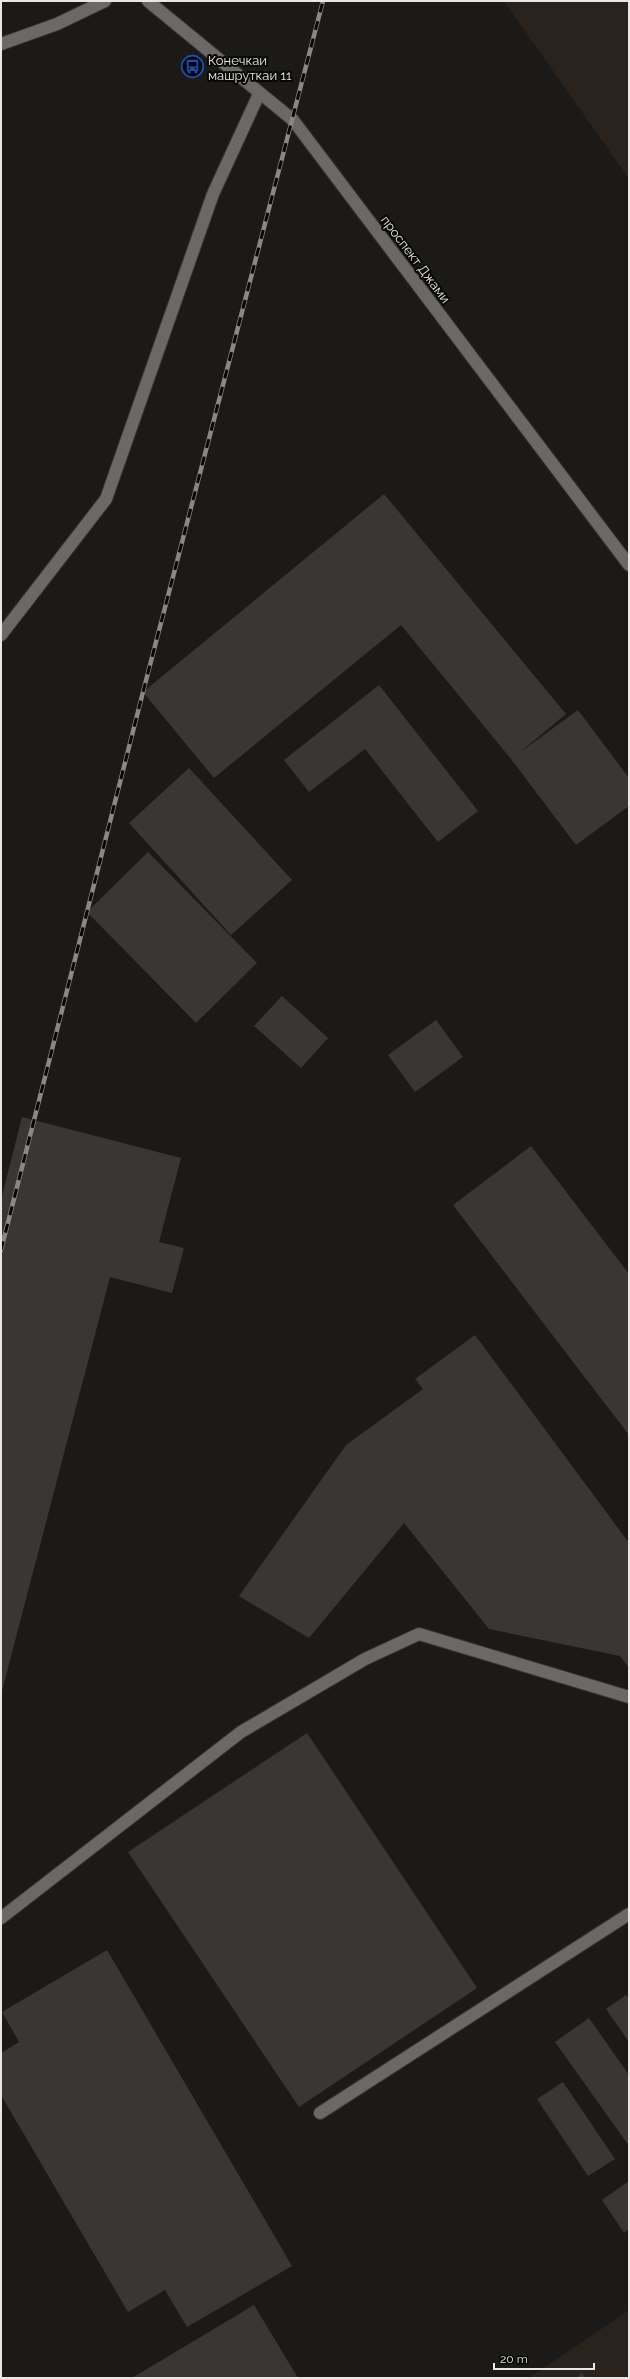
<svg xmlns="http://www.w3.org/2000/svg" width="630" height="2379" font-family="Raleway,sans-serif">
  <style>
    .built { fill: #29221d }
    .building { fill: #393736 }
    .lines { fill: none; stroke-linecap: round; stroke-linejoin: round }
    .minor-casing { stroke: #393836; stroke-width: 14 }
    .minor { stroke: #6b6866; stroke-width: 12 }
    .rail-casing { stroke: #8a8887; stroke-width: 4.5 }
    .rail { stroke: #060605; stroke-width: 3; stroke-dasharray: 9; stroke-linecap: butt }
    .labels { text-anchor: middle; stroke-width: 4; stroke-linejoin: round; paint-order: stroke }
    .poi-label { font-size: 13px; fill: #e9e7e6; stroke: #060605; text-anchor: start }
    .street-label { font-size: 13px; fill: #e9e7e6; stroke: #060605 }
  </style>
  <rect width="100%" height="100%" fill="#1c1a19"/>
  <path class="built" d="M 504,1 L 629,1 L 629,179 Z
    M 629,2310 L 629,2378 L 529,2378 Z"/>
  <path class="building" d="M 384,494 L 566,714 L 519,753 L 578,710 L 629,778 L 629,806 L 576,845 L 511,759 L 401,625 L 214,778 L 143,692 Z
    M 379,685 L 478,811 L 438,842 L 365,749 L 309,792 L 284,760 Z
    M 189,768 L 292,880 L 231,935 L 129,823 Z
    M 148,852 L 257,963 L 196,1023 L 87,912 Z
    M 282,996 L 328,1038 L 301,1068 L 254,1026 Z
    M 436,1020 L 463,1057 L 415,1092 L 388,1055 Z
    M 22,1117 L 181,1158 L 159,1242 L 184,1248 L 172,1293 L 110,1277 L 2,1691 L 1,1200 Z
    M 531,1146 L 629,1274 L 629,1435 L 453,1205 Z
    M 475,1335 L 629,1543 L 629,1668 L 620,1656 L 489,1629 L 404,1523 L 309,1638 L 239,1596 L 346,1445 L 423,1389 L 415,1379 Z
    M 307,1733 L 477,1988 L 299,2107 L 128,1852 Z
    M 107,1950 L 292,2266 L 187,2327 L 165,2290 L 128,2312 L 1,2095 L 1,2053 L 19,2042 L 2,2012 Z
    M 626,1995 L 629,1999 L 629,2042 L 606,2009 Z
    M 589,2018 L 629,2075 L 629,2146 L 555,2042 Z
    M 563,2082 L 615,2159 L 588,2176 L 537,2099 Z
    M 629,2181 L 629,2229 L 624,2233 L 602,2200 Z
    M 254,2305 L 298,2378 L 132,2378 Z
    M 582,2373 L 586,2378 L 576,2378 Z"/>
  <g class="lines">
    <defs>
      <path id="minor" d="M 148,1 L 293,120 L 629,565
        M 1,44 L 57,24 L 105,1
        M 1,635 L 106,499 L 213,194 L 259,94
        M 1,1918 L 241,1732 L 365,1659 L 419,1634 L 629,1697
        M 320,2113 L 629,1914"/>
    </defs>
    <use href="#minor" class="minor-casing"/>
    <use href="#minor" class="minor"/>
    <defs>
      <path id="rail" d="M 1,1250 L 143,692 L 323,1"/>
    </defs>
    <use href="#rail" class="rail-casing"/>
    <use href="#rail" class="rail"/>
  </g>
  <defs>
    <symbol id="bus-ring" viewBox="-11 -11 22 22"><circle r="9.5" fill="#060605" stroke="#1a4fb4" stroke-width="1.5"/><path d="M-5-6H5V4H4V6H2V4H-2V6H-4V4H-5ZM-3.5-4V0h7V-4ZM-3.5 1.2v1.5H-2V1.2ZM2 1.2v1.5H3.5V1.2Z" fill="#1a4fb4"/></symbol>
  </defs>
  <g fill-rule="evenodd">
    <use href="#bus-ring" x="180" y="54" width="25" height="25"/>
  </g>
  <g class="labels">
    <g class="poi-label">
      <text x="208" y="65">Конечкаи<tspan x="208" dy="15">машруткаи 11</tspan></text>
    </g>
    <g class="street-label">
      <text transform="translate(416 259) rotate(53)" y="5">проспект Джами</text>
    </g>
  </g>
  <rect width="630" height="2379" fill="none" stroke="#e9e7e6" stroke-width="4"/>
  <path d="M494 2363v6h100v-6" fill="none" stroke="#e9e7e6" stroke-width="2"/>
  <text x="500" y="2363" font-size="12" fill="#e9e7e6" stroke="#060605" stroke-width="3" paint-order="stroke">20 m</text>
</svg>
